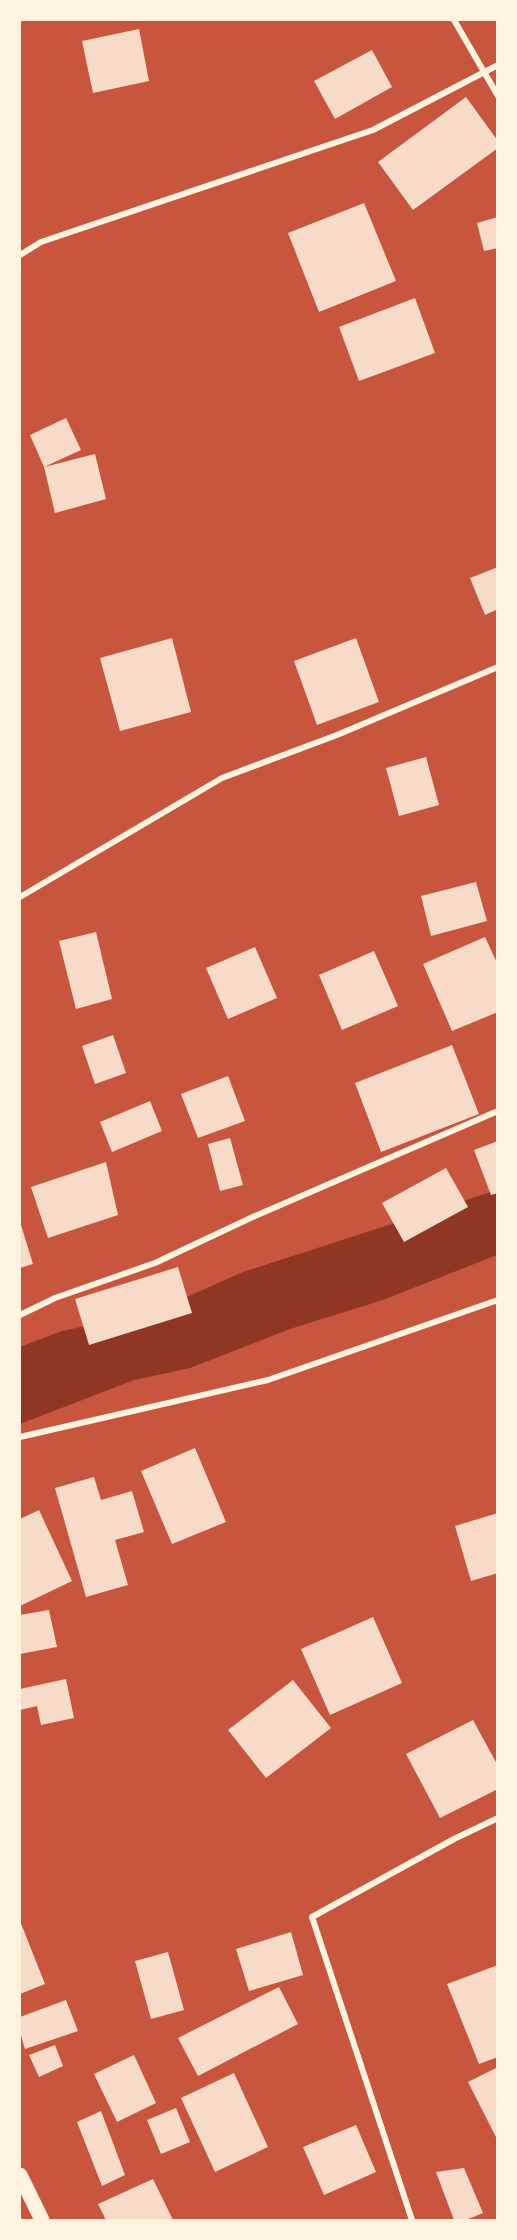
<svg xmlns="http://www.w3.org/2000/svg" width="517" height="2240" font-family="'Titillium Web',sans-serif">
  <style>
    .water { fill: #8f3625 }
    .building { fill: #f7dbc8 }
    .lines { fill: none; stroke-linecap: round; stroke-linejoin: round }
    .minor { stroke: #fff3e0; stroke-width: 6 }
    .primary { stroke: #fff3e0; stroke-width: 15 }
  </style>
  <rect width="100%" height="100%" fill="#c8553d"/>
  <path class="water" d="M 497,1190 L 497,1255 L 383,1300 L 290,1329 L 190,1368 L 134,1380 L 20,1424 L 20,1347 L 62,1331 L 153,1312 L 243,1272 Z"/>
  <path class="building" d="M 139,29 L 149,81 L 93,93 L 82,41 Z
    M 372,50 L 392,87 L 335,119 L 314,81 Z
    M 466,97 L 498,141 L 498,148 L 413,210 L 378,162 Z
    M 364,203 L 396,281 L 319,312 L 288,233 Z
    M 498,217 L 498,248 L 484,251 L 477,223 Z
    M 415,298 L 435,353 L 359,381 L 339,327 Z
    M 66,418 L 81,450 L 44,467 L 95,454 L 106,499 L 55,513 L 44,467 L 30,435 Z
    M 498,567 L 498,609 L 485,615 L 470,578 Z
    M 172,638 L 191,712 L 120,731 L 100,658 Z
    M 356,638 L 379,702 L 317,725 L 294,661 Z
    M 426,757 L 439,805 L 399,816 L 386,768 Z
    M 476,882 L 487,921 L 431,936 L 421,896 Z
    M 96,932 L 112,999 L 76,1009 L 59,941 Z
    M 485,937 L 498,965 L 498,1012 L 452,1031 L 423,964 Z
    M 255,947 L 277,998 L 228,1019 L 206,968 Z
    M 374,951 L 398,1006 L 342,1030 L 319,975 Z
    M 113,1035 L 126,1073 L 95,1084 L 82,1046 Z
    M 452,1045 L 479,1114 L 381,1152 L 355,1083 Z
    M 228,1076 L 245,1121 L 198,1138 L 181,1094 Z
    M 150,1101 L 162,1131 L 112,1152 L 100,1122 Z
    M 230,1138 L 243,1185 L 220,1191 L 208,1144 Z
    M 498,1141 L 498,1193 L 491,1195 L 474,1150 Z
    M 106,1162 L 118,1215 L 48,1238 L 31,1187 Z
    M 446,1168 L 468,1207 L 404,1242 L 382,1203 Z
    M 20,1222 L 33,1264 L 20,1268 Z
    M 178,1267 L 192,1313 L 89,1345 L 75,1299 Z
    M 195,1448 L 226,1522 L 172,1544 L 141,1471 Z
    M 94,1477 L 101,1500 L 132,1491 L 144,1532 L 115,1540 L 128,1585 L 86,1597 L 55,1488 Z
    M 39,1510 L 72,1581 L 20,1606 L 20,1519 Z
    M 498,1513 L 498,1573 L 471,1581 L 455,1526 Z
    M 49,1610 L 57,1647 L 20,1654 L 20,1615 Z
    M 373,1617 L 402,1683 L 330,1715 L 301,1649 Z
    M 66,1679 L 74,1718 L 41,1725 L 37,1706 L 20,1710 L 20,1689 Z
    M 293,1680 L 331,1728 L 266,1778 L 228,1730 Z
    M 473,1720 L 498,1766 L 498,1789 L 440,1818 L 406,1754 Z
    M 20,1921 L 45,1984 L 20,1994 Z
    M 291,1932 L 303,1975 L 249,1991 L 236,1949 Z
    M 168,1952 L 184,2010 L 151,2019 L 135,1961 Z
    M 498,1965 L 498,2057 L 479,2064 L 447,1984 Z
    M 279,1987 L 298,2024 L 198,2076 L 178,2038 Z
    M 66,2000 L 78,2031 L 25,2049 L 20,2032 L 20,2017 Z
    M 55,2045 L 63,2066 L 39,2077 L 29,2055 Z
    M 134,2055 L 156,2103 L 117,2122 L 94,2074 Z
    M 498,2067 L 498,2141 L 468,2082 Z
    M 234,2073 L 268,2147 L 215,2172 L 181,2098 Z
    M 176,2108 L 190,2142 L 161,2154 L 147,2120 Z
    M 101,2111 L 125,2175 L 102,2186 L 77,2122 Z
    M 356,2125 L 376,2172 L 324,2195 L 303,2147 Z
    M 464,2168 L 483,2213 L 466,2220 L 454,2220 L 436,2172 Z
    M 153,2179 L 173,2220 L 106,2220 L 98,2204 Z"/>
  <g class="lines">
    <path class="minor" d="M 454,20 L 498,96
      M 20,255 L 41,242 L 373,130 L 498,65
      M 20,897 L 222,778 L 337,735 L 498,667
      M 20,1315 L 55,1298 L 155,1263 L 255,1216 L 498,1111
      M 20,1437 L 268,1380 L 498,1300
      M 412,2220 L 312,1917 L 454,1839 L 498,1818"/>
    <path class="primary" d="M 20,2175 L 42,2220"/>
  </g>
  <rect width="517" height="2240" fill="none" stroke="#fff3e0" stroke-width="42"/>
</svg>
